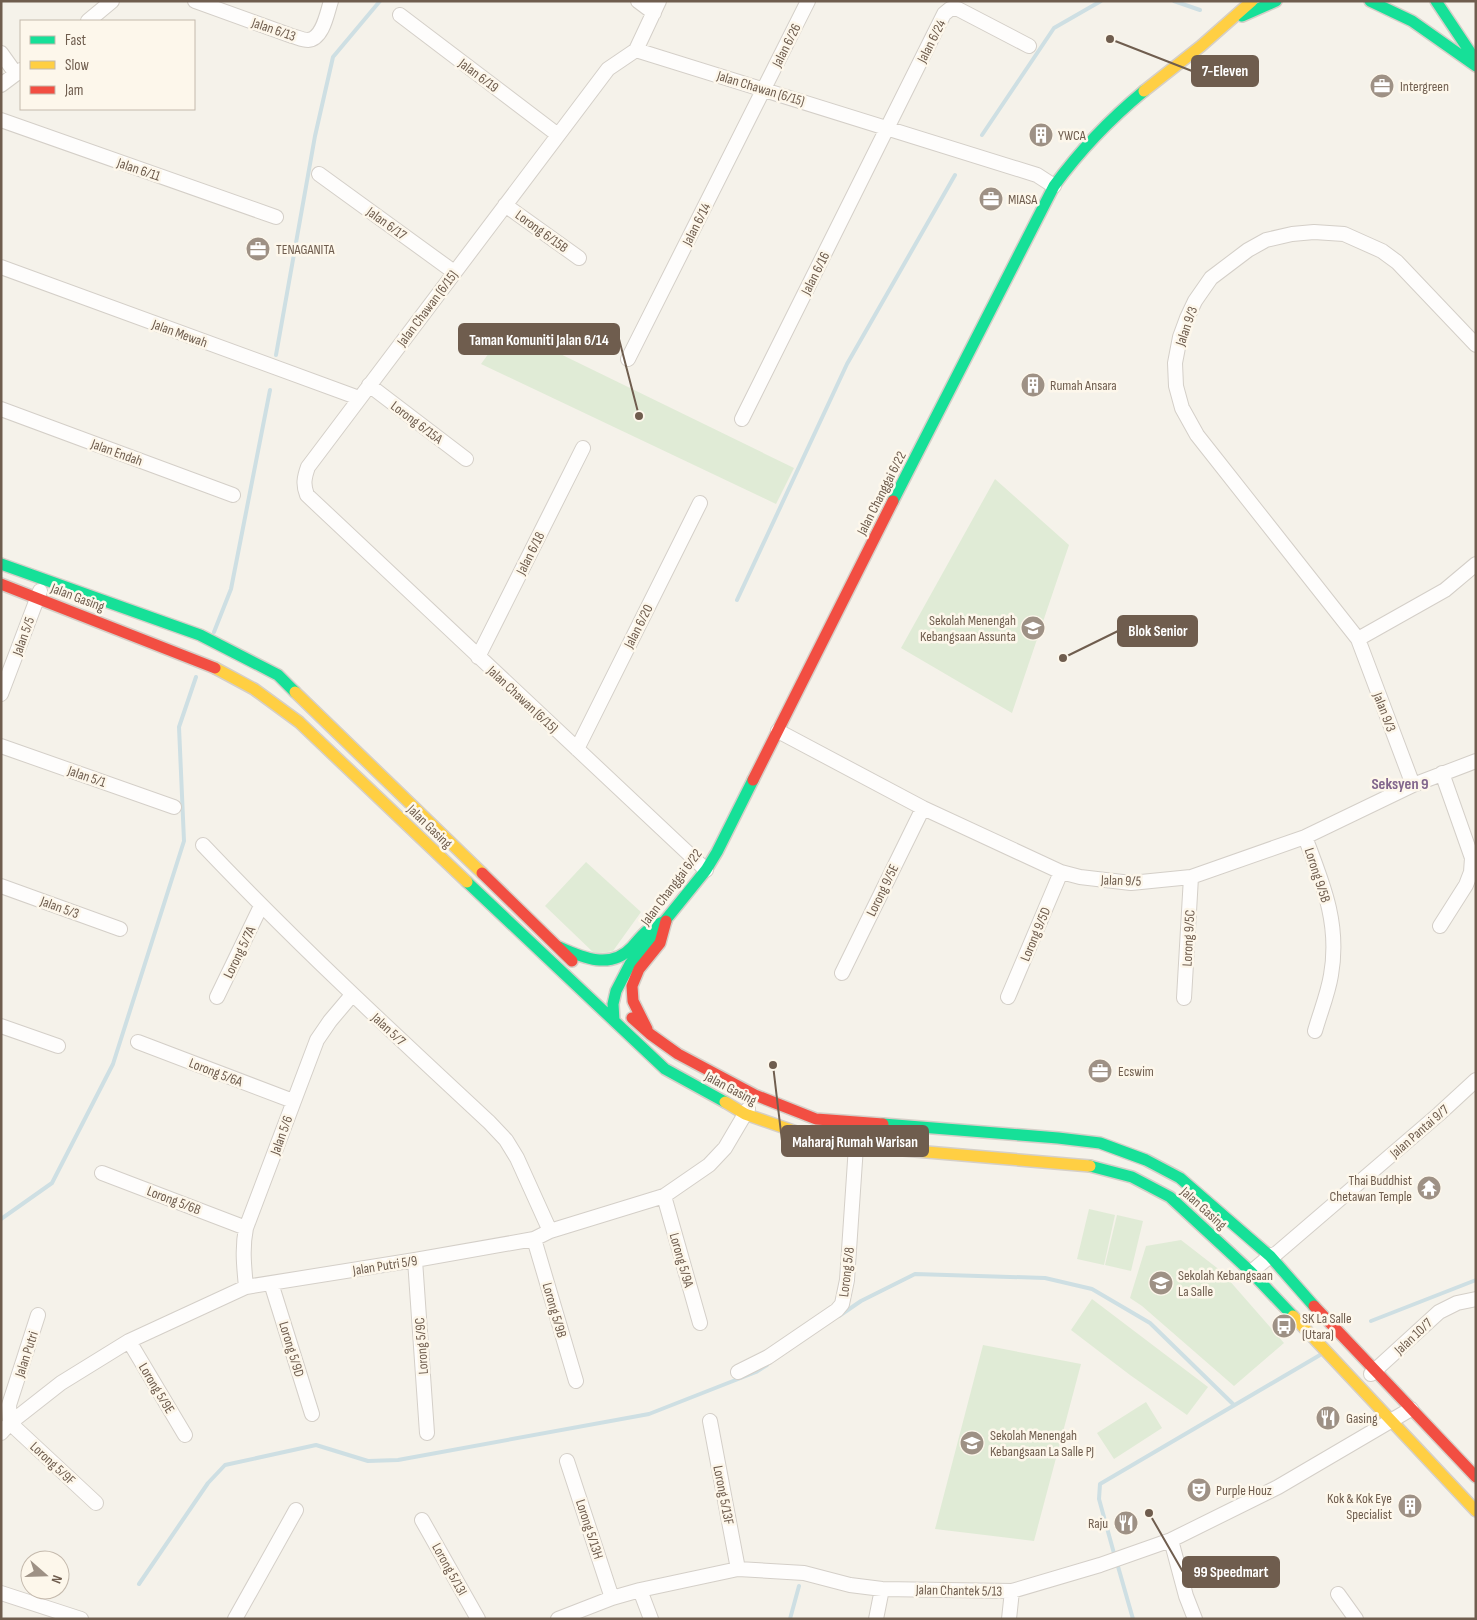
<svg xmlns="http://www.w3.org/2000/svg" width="1477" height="1620" font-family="'Sofia Sans Condensed',sans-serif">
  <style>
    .green { fill: #e0ebd6 }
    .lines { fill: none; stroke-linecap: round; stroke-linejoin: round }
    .stream { stroke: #cedfe3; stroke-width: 4 }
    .street-casing { stroke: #d4cfc8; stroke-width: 16 }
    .fast-casing { stroke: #d5cfc8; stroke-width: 14 }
    .slow-casing { stroke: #d5cfc8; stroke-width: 14 }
    .jam-casing { stroke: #d5cfc8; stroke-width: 14 }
    .street { stroke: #fefdfc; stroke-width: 14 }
    .fast { stroke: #16e098; stroke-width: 11 }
    .slow { stroke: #ffcf43; stroke-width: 11 }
    .jam { stroke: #f24e42; stroke-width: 11 }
    .labels { text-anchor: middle; stroke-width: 5; stroke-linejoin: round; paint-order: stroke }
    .street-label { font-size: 14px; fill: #6f5d4e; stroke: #fdf7eb }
    .poi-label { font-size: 14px; fill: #6f5d4e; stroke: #fdf7eb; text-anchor: start }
    .quarter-label { font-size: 16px; font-weight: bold; fill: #82668c; stroke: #fdf7eb }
    .leader { fill: none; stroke: #6f5d4e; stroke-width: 2 }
    .callout-dot { fill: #6f5d4e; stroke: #fdf7eb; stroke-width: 2 }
    .callout { fill: #6f5d4e; stroke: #6f5d4e; stroke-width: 2 }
    .callout-label { font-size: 15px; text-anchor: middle; font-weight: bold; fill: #fff }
  </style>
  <rect width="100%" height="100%" fill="#f5f2ea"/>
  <path class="green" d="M 507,328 L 794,468 L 776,504 L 481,364 Z
    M 995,479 L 1069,545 L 1012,713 L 901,648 Z
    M 586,862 L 641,912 L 613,951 L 595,954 L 545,906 Z
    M 1089,1209 L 1115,1215 L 1104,1265 L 1077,1259 Z
    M 1117,1215 L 1143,1221 L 1131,1271 L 1105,1265 Z
    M 1181,1240 L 1221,1271 L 1284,1343 L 1234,1386 L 1142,1306 L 1130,1298 L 1146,1246 Z
    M 1092,1299 L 1208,1387 L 1187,1415 L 1130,1375 L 1071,1330 Z
    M 983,1345 L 1081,1364 L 1034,1541 L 935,1529 Z
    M 1146,1402 L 1162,1428 L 1114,1459 L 1097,1433 Z"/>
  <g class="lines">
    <path class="stream" d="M 1174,1 L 1200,10
      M 982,135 L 1054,28 L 1101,1
      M 276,355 L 315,136 L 333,57 L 380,1
      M 737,600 L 847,364 L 955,175
      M 214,632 L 231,589 L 270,390
      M 1,1219 L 52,1183 L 113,1064 L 184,841 L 179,727 L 196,677
      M 839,1316 L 861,1301 L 915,1274 L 1045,1278 L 1092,1289 L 1150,1323 L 1233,1404
      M 1371,1321 L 1476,1280
      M 1115,1557 L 1099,1499 L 1100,1484 L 1320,1355
      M 1117,1563 L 1133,1619
      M 139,1584 L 208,1483 L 225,1465 L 316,1445 L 368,1461 L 398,1460 L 649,1414 L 756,1372 L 767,1365
      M 790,1619 L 799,1586"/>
    <defs>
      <path id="street" d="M 195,1 L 292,36 C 297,37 302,40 308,40 C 323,39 327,13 331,1
        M 638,1 L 654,13
        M 400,15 L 558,135
        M 88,21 L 112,1
        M 636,50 L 659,1
        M 1,53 L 16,74
        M 1,85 L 21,70
        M 1,120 L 276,217
        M 319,174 L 454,272
        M 505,205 L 579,258
        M 1,267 L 359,398
        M 628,359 L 808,1
        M 369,385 L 466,459
        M 1,409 L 233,495
        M 742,419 L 944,14 L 950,9 L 958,9 L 1029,46
        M 1358,639 L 1445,590 L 1476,564
        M 478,657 L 583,448
        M 1,694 L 40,591
        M 778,731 L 923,808 L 1061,872 L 1080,877 L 1131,883 L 1191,877 L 1305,837 L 1413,785 L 1476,761
        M 1,746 L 174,807
        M 577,749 L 700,503
        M 1413,785 L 1358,639 L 1197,435 L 1182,408 L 1176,386 L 1175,363 L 1180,337 L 1187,318 L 1195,301 L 1211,278 L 1248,250 L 1266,240 L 1292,234 L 1314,232 L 1344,234 L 1382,251 L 1397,262 L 1476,345
        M 1305,837 C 1323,884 1340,924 1331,975 C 1328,994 1320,1013 1315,1031
        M 203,845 C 294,941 391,1031 489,1122 L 506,1140 L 517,1158 L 550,1231
        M 706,870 L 307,495 C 303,485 304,478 308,467 L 608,69 L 636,50 L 1037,175 L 1054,186
        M 1,886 L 120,929
        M 1440,926 L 1466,885 L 1471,872 L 1472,858 L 1442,773
        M 842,973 L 923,808
        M 217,997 L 261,906
        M 1008,997 L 1061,872
        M 1184,998 L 1191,877
        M 1,1026 L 58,1046
        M 138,1042 L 293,1101
        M 102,1173 L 246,1228
        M 664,1196 L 700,1323
        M 534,1239 L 576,1381
        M 415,1260 L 427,1433
        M 1251,1272 L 1270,1256 L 1277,1253 L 1439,1114 L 1476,1080
        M 271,1283 L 312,1414
        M 246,1287 C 244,1266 242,1248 246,1228 L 317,1040 L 330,1021 L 352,995
        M 38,1315 L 9,1405 L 10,1423 L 96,1503
        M 129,1341 L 185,1435
        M 738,1372 L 768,1357 L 837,1310 L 842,1304 L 847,1280 L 856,1146
        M 1371,1374 L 1439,1312 L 1457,1303 L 1476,1299
        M 710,1421 L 738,1569
        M 1,1433 L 10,1423 L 61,1383 L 129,1341 L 246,1287 L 415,1260 L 534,1239 L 550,1231 L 664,1196 L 709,1165 L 725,1148 L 748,1109
        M 567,1461 L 612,1598
        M 422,1520 L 478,1619
        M 1171,1540 L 1186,1596 L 1195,1619
        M 640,1590 L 651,1619
        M 1,1593 L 81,1619
        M 1338,1594 L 1356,1619
        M 235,1619 L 296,1510
        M 558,1619 L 612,1598 L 640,1590 L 738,1569 L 804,1573 L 850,1585 L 882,1589 L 1012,1591 L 1100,1565 L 1171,1540 L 1278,1487 L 1411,1409
        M 876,1619 L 882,1589
        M 1009,1619 L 1012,1591"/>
      <path id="fast" d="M 1370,1 L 1412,21 L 1476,66
        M 1436,1 L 1474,58
        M 1242,16 L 1276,1
        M 893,501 L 1054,186 C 1081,149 1109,120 1144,91
        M 1,564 L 200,635 L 278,675 L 295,692
        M 467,882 L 665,1069 L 725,1102
        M 559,947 C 583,958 611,970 632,947 C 644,933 648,927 666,921
        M 614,1021 L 613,1004 L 616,991 L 630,964 L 706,870 L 717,852 L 753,780
        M 883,1124 L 1058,1138 L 1100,1143 L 1146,1160 L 1180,1178 L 1270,1256 L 1314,1306
        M 1090,1166 L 1132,1177 L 1170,1197 L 1251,1272 L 1293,1316"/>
      <path id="slow" d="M 1144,91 L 1201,46 L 1252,1
        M 215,668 L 254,689 L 299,722 L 467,882
        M 295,692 L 482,873
        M 725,1102 L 745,1114 L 808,1136 L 856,1146 L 1090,1166
        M 1293,1316 L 1476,1511"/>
      <path id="jam" d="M 1,584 L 215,668
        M 753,780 L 893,501
        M 482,873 L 572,961
        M 632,1018 L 650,1034 L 678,1054 L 755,1095 L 816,1119 L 883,1124
        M 647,1029 L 633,1001 L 632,986 L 639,969 L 660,943 L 666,921
        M 1314,1306 L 1476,1477"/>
    </defs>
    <use href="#street" class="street-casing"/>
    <use href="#fast" class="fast-casing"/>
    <use href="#slow" class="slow-casing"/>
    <use href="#jam" class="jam-casing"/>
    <use href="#street" class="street"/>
    <use href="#fast" class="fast"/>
    <use href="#slow" class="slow"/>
    <use href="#jam" class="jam"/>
  </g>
  <defs>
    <symbol id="office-disc" viewBox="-11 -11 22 22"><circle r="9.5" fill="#9e9185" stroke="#fdf7eb"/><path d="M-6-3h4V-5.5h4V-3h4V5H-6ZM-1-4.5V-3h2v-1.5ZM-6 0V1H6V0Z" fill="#fff"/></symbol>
    <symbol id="building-disc" viewBox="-11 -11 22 22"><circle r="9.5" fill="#9e9185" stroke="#fdf7eb"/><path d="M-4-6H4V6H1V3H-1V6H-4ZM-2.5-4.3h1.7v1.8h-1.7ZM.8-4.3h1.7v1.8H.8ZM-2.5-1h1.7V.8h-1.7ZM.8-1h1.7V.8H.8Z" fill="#fff"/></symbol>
    <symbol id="school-disc" viewBox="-11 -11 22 22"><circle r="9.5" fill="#9e9185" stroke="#fdf7eb"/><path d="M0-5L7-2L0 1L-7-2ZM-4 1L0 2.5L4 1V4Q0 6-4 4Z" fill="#fff"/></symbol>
    <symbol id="temple-disc" viewBox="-11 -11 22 22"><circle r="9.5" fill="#9e9185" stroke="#fdf7eb"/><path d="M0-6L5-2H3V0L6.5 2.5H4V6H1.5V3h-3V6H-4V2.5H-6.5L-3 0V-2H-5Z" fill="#fff"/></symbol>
    <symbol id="bus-disc" viewBox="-11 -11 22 22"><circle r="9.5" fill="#9e9185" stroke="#fdf7eb"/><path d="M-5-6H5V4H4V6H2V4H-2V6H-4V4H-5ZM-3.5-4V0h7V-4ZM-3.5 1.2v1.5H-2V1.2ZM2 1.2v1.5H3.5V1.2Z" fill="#fff"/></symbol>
    <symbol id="restaurant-disc" viewBox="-11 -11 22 22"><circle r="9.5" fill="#9e9185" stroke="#fdf7eb"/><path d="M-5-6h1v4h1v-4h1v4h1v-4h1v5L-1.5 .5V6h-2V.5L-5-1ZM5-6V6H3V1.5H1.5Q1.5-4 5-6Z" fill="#fff"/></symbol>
    <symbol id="theatre-disc" viewBox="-11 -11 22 22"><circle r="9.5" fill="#9e9185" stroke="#fdf7eb"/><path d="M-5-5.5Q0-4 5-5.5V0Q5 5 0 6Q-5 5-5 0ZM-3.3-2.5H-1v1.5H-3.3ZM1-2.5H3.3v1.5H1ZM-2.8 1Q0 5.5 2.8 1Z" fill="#fff"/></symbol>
  </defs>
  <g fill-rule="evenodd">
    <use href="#office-disc" x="1368" y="72" width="28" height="28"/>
    <use href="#building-disc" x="1027" y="121" width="28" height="28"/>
    <use href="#office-disc" x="977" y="185" width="28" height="28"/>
    <use href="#office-disc" x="244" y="235" width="28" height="28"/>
    <use href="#building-disc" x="1019" y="371" width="28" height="28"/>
    <use href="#school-disc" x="1019" y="614" width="28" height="28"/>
    <use href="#office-disc" x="1086" y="1057" width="28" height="28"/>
    <use href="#temple-disc" x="1415" y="1174" width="28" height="28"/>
    <use href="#school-disc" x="1147" y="1269" width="28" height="28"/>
    <use href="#bus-disc" x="1270" y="1312" width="28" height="28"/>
    <use href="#restaurant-disc" x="1314" y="1404" width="28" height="28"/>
    <use href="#school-disc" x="958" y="1429" width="28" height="28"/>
    <use href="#theatre-disc" x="1185" y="1476" width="28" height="28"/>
    <use href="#building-disc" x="1396" y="1492" width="28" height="28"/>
    <use href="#restaurant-disc" x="1112" y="1509" width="28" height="28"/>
  </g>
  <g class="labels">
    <g class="street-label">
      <text transform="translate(274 29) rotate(19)" y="5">Jalan 6/13</text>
      <text transform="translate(931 41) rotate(-63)" y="5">Jalan 6/24</text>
      <text transform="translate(786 45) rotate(-63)" y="5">Jalan 6/26</text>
      <text transform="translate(479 75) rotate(37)" y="5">Jalan 6/19</text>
      <text transform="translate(761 88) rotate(17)" y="5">Jalan Chawan (6/15)</text>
      <text transform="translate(139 169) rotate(19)" y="5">Jalan 6/11</text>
      <text transform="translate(387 223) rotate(36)" y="5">Jalan 6/17</text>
      <text transform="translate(696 224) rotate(-63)" y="5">Jalan 6/14</text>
      <text transform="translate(542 231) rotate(36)" y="5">Lorong 6/15B</text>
      <text transform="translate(815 273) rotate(-63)" y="5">Jalan 6/16</text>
      <text transform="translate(427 308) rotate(-53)" y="5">Jalan Chawan (6/15)</text>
      <text transform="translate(1186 326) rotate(-71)" y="5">Jalan 9/3</text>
      <text transform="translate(180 333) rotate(20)" y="5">Jalan Mewah</text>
      <text transform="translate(417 422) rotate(37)" y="5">Lorong 6/15A</text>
      <text transform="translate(117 452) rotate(20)" y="5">Jalan Endah</text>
      <text transform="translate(881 493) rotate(-63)" y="5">Jalan Changgai 6/22</text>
      <text transform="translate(530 553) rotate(-63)" y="5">Jalan 6/18</text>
      <text transform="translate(78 597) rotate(21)" y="5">Jalan Gasing</text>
      <text transform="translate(638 626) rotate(-63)" y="5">Jalan 6/20</text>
      <text transform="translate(23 636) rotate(-70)" y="5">Jalan 5/5</text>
      <text transform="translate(523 699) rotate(43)" y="5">Jalan Chawan (6/15)</text>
      <text transform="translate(1385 712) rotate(69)" y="5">Jalan 9/3</text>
      <text transform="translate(87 776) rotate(19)" y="5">Jalan 5/1</text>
      <text transform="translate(430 826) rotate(44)" y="5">Jalan Gasing</text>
      <text transform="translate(1318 875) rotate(72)" y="5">Lorong 9/5B</text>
      <text transform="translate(1121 880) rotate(2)" y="5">Jalan 9/5</text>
      <text transform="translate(671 887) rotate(-53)" y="5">Jalan Changgai 6/22</text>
      <text transform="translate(882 890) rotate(-64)" y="5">Lorong 9/5E</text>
      <text transform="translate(60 907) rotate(20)" y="5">Jalan 5/3</text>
      <text transform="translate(1035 934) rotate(-67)" y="5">Lorong 9/5D</text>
      <text transform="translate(1188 938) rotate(-87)" y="5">Lorong 9/5C</text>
      <text transform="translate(239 952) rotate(-64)" y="5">Lorong 5/7A</text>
      <text transform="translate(389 1029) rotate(43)" y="5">Jalan 5/7</text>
      <text transform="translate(216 1072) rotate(21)" y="5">Lorong 5/6A</text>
      <text transform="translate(731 1088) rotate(28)" y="5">Jalan Gasing</text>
      <text transform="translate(1419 1131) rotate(-41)" y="5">Jalan Pantai 9/7</text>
      <text transform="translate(281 1135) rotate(-70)" y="5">Jalan 5/6</text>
      <text transform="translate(174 1200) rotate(21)" y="5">Lorong 5/6B</text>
      <text transform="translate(1204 1208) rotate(42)" y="5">Jalan Gasing</text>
      <text transform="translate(682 1260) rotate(74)" y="5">Lorong 5/9A</text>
      <text transform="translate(385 1265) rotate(-9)" y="5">Jalan Putri 5/9</text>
      <text transform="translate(846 1272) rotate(-83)" y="5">Lorong 5/8</text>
      <text transform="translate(555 1310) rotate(74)" y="5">Lorong 5/9B</text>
      <text transform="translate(1413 1336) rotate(-43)" y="5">Jalan 10/7</text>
      <text transform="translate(421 1346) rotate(-94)" y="5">Lorong 5/9C</text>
      <text transform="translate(292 1349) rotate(73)" y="5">Lorong 5/9D</text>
      <text transform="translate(26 1354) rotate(-72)" y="5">Jalan Putri</text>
      <text transform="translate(157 1388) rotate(59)" y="5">Lorong 5/9E</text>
      <text transform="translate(53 1463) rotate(43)" y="5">Lorong 5/9F</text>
      <text transform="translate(724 1495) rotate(79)" y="5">Lorong 5/13F</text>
      <text transform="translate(590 1529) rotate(72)" y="5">Lorong 5/13H</text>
      <text transform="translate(450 1569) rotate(61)" y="5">Lorong 5/13I</text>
      <text transform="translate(959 1590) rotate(1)" y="5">Jalan Chantek 5/13</text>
    </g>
    <g class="poi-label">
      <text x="1400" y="91">Intergreen</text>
      <text x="1058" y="140">YWCA</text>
      <text x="1008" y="204">MIASA</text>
      <text x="276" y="254">TENAGANITA</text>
      <text x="1050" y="390">Rumah Ansara</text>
      <text x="1016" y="625" text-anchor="end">Sekolah Menengah<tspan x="1016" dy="16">Kebangsaan Assunta</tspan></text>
      <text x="1118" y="1076">Ecswim</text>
      <text x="1412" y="1185" text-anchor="end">Thai Buddhist<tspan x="1412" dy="16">Chetawan Temple</tspan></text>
      <text x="1178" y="1280">Sekolah Kebangsaan<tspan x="1178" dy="16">La Salle</tspan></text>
      <text x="1302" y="1323">SK La Salle<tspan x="1302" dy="16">(Utara)</tspan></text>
      <text x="1346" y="1423">Gasing</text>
      <text x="990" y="1440">Sekolah Menengah<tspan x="990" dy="16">Kebangsaan La Salle PJ</tspan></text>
      <text x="1216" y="1495">Purple Houz</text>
      <text x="1392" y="1503" text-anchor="end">Kok &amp; Kok Eye<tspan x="1392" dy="16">Specialist</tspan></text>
      <text x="1108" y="1528" text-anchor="end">Raju</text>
    </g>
    <g class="quarter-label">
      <text x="1400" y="789">Seksyen 9</text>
    </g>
  </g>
  <path class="leader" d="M1110 39L1192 71M639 416L619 339M1063 658L1118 631M773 1065L782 1141M1149 1513L1183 1572"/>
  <g class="callout-dot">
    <circle cx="1110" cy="39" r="5"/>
    <circle cx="639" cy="416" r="5"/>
    <circle cx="1063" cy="658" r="5"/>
    <circle cx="773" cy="1065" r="5"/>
    <circle cx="1149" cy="1513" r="5"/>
  </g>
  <g class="callout">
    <rect x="1192" y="56" width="66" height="30" rx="5"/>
    <rect x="459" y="324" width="160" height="30" rx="5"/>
    <rect x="1118" y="616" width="79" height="30" rx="5"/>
    <rect x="782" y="1126" width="146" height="30" rx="5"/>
    <rect x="1183" y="1557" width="96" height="30" rx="5"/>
  </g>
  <g class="callout-label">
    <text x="1225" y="76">7-Eleven</text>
    <text x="539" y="345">Taman Komuniti Jalan 6/14</text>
    <text x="1158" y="636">Blok Senior</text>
    <text x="855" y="1147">Maharaj Rumah Warisan</text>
    <text x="1231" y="1577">99 Speedmart</text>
  </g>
  <rect width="1477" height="1620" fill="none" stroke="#6f5d4e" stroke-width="5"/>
  <rect x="20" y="20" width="175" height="90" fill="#fdf7eb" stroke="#c4b9ac"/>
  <rect x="30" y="36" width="25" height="8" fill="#16e098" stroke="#c4b9ac"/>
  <text x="65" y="45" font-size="15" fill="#6f5d4e">Fast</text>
  <rect x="30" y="61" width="25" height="8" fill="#ffcf43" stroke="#c4b9ac"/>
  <text x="65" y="70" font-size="15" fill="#6f5d4e">Slow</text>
  <rect x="30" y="86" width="25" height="8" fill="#f24e42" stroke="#c4b9ac"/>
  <text x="65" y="95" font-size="15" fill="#6f5d4e">Jam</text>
  <g transform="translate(45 1575) rotate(110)"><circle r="24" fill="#fdf7eb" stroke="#c4b9ac"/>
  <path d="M0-4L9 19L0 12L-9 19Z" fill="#9e9185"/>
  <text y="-8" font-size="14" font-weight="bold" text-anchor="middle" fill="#6f5d4e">N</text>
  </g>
</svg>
